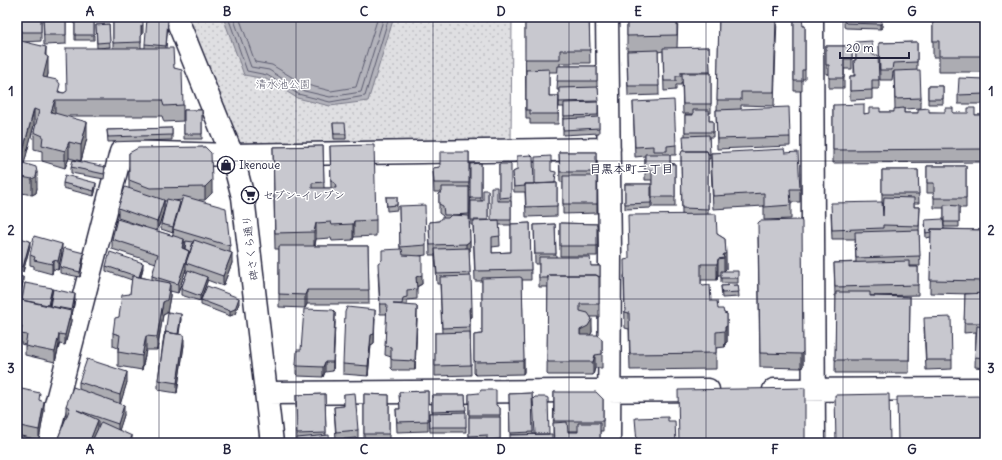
<svg xmlns="http://www.w3.org/2000/svg" width="1002" height="460" font-family="Delius,'Klee One',sans-serif">
  <style>
    .park { fill: url(#park-dots); stroke: #80808e }
    .water { fill: #b4b4bc; stroke: #7a7a88 }
    .lines { fill: none; stroke-linecap: round; stroke-linejoin: round }
    .shore { stroke: #5c5c6f; stroke-width: 1 }
    .minor-casing { stroke: #22223b; stroke-width: 25 }
    .minor { stroke: #fff; stroke-width: 22 }
    .wall { fill: #acacb2; stroke: #22223b; fill-rule: evenodd }
    .shaded-wall { fill: #8c8c91; stroke: #22223b }
    .building { fill: #c8c8cf; stroke: #22223b }
    .grid { fill: none; stroke: #22223b; stroke-width: 1; stroke-opacity: 0.55 }
    .labels { text-anchor: middle; stroke-width: 3; stroke-linejoin: round; paint-order: stroke }
    .park-label { font-size: 11px; fill: #5b5b6d; stroke: #fff }
    .poi-label { font-size: 11px; fill: #22223b; stroke: #fff; text-anchor: start }
    .street-label { font-size: 11px; fill: #22223b; stroke: #fff }
    .neighbourhood-label { font-size: 12px; font-weight: bold; fill: #22223b; stroke: #fff }
    .neatline { fill: none; stroke: #22223b; stroke-width: 1.5 }
    .grid-label { font-size: 13px; text-anchor: middle; font-weight: bold; fill: #22223b }
  </style>
  <defs>
    <pattern id="park-dots" width="8" height="8" patternUnits="userSpaceOnUse"><rect width="8" height="8" fill="#dfdfe2"/><path d="M2 2h.1M6 6h.1" fill="none" stroke="#bfbfc3" stroke-width="1.8" stroke-linecap="round"/></pattern>
  </defs>
  <rect width="100%" height="100%" fill="#fff"/>
  <filter id="ink" filterUnits="userSpaceOnUse"><feTurbulence type="fractalNoise" baseFrequency=".025" numOctaves="2"/><feDisplacementMap in="SourceGraphic" scale="8" xChannelSelector="R" yChannelSelector="G"/><feConvolveMatrix kernelMatrix="1 2 1 2 8 2 1 2 1" color-interpolation-filters="sRGB"/></filter>
  <g filter="url(#ink)">
    <path class="park" d="M 189,17 L 512,17 L 511,145 L 235,152 Z"/>
    <path class="water" d="M 223,17 L 394,17 L 368,101 L 330,106 L 297,98 L 266,79 L 244,75 Z"/>
    <g class="lines">
      <path class="shore" d="M 228,17 L 247,71 L 267,75 L 298,94 L 330,102 L 365,96 L 389,17
        M 233,17 L 251,67 L 269,70 L 300,90 L 330,97 L 361,92 L 384,17
        M 239,17 L 255,62 L 272,65 L 303,84 L 331,91 L 356,87 L 378,17"/>
      <defs>
        <path id="minor" d="M 176,17 L 232,155 L 243,197 L 272,443
          M 607,17 L 610,253 L 609,443
          M 812,17 L 814,443
          M 774,390 L 985,389
          M 266,393 L 708,390
          M 46,443 L 121,152 L 232,155 L 609,149"/>
      </defs>
      <use href="#minor" class="minor-casing"/>
      <use href="#minor" class="minor"/>
    </g>
    <path class="wall" d="M 17,17 L 19,17 L 19,41 L 21,41 L 20,17 L 41,17 L 41,41 L 24,42 L 46,56 L 48,74 L 47,78 L 60,92 L 64,93 L 66,92 L 113,48 L 113,17 L 143,34 L 141,36 L 141,48 L 145,48 L 145,44 L 168,24 L 166,48 L 174,68 L 183,105 L 183,121 L 164,122 L 162,116 L 67,116 L 87,138 L 81,161 L 69,158 L 65,168 L 42,161 L 42,151 L 34,149 L 34,132 L 36,126 L 34,125 L 24,163 L 37,188 L 36,193 L 32,195 L 17,192 Z
      M 43,17 L 66,17 L 66,44 L 44,45 Z
      M 75,17 L 94,17 L 94,40 L 75,40 Z
      M 525,17 L 589,17 L 590,63 L 560,63 L 560,66 L 597,66 L 597,87 L 598,87 L 599,133 L 563,135 L 563,119 L 564,119 L 564,107 L 559,107 L 559,90 L 557,90 L 558,72 L 549,72 L 549,96 L 559,96 L 558,124 L 530,124 L 530,119 L 526,119 Z
      M 627,17 L 678,17 L 677,48 L 709,47 L 710,73 L 711,73 L 711,113 L 709,113 L 709,121 L 713,121 L 713,137 L 709,137 L 710,159 L 708,159 L 708,214 L 717,234 L 725,239 L 726,269 L 724,271 L 738,278 L 738,283 L 721,283 L 721,275 L 718,275 L 717,280 L 701,280 L 701,284 L 711,301 L 718,309 L 724,313 L 727,314 L 727,342 L 725,343 L 725,347 L 716,348 L 716,369 L 630,370 L 629,329 L 625,328 L 624,276 L 629,259 L 682,215 L 681,154 L 683,151 L 685,136 L 685,115 L 693,115 L 693,114 L 683,114 L 682,82 L 681,82 L 681,85 L 676,85 L 676,90 L 664,91 L 663,51 L 658,52 L 659,95 L 628,96 L 627,60 Z
      M 719,17 L 777,17 L 774,106 L 741,105 L 741,109 L 790,137 L 790,146 L 717,149 L 716,110 L 717,110 Z
      M 794,17 L 803,26 L 805,26 L 805,79 L 802,79 L 802,91 L 794,91 Z
      M 838,17 L 881,17 L 882,28 L 880,29 L 846,28 L 844,27 L 844,19 L 841,19 L 838,18 Z
      M 985,17 L 985,72 L 939,72 L 939,57 L 933,57 L 933,18 Z
      M 109,24 L 110,47 L 97,48 L 96,25 Z
      M 856,42 L 873,55 L 879,80 L 879,89 L 872,89 L 872,99 L 850,100 L 850,76 L 854,76 L 854,60 L 856,60 Z
      M 917,42 L 917,70 L 921,98 L 921,108 L 904,109 L 904,113 L 918,113 L 929,112 L 953,113 L 975,115 L 985,115 L 985,162 L 833,163 L 833,105 L 864,114 L 880,112 L 894,112 L 895,109 L 894,72 L 893,72 L 892,80 L 880,80 L 879,43 Z
      M 826,46 L 852,46 L 852,69 L 844,69 L 844,88 L 829,88 L 829,74 L 826,74 Z
      M 985,79 L 985,104 L 958,104 L 958,95 Z
      M 928,86 L 943,86 L 943,104 L 928,104 Z
      M 633,102 L 676,145 L 676,155 L 670,155 L 670,163 L 675,164 L 675,207 L 652,207 L 652,180 L 645,180 L 645,156 L 635,157 Z
      M 184,110 L 202,110 L 202,139 L 184,139 Z
      M 333,123 L 346,134 L 346,139 L 334,139 Z
      M 172,128 L 172,140 L 108,142 L 107,130 Z
      M 323,146 L 324,188 L 331,188 L 330,146 L 376,220 L 376,236 L 354,237 L 353,240 L 332,241 L 331,238 L 316,239 L 315,246 L 368,246 L 369,304 L 307,304 L 305,308 L 279,307 L 279,249 L 275,249 L 273,147 Z
      M 205,147 L 212,193 L 205,200 L 199,200 L 230,246 L 230,253 L 232,263 L 223,286 L 207,280 L 207,282 L 200,301 L 181,295 L 181,289 L 187,273 L 186,273 L 186,269 L 178,293 L 170,291 L 170,296 L 167,313 L 163,315 L 157,350 L 146,350 L 142,370 L 118,366 L 118,348 L 113,346 L 113,333 L 119,317 L 130,294 L 132,280 L 106,271 L 106,266 L 143,268 L 141,277 L 152,280 L 152,276 L 156,263 L 112,249 L 112,239 L 145,227 L 118,218 L 118,208 L 129,188 L 129,153 ZM 182,200 L 180,207 L 173,201 ZM 164,201 L 167,201 L 161,224 L 161,229 L 173,233 L 173,231 L 173,236 L 157,231 L 164,210 ZM 184,242 L 186,242 L 185,249 L 184,249 Z
      M 469,152 L 469,192 L 470,251 L 469,252 L 472,317 L 470,318 L 471,375 L 435,376 L 435,333 L 442,333 L 440,284 L 437,284 L 435,255 L 430,255 L 429,222 L 439,221 L 443,218 L 443,216 L 439,213 L 439,194 L 442,192 L 434,192 L 433,168 L 440,167 Z
      M 559,152 L 596,152 L 596,176 L 597,176 L 597,213 L 563,214 L 563,182 L 560,182 Z
      M 711,153 L 785,153 L 800,189 L 800,202 L 791,202 L 791,219 L 764,220 L 764,206 L 713,209 L 711,166 Z
      M 481,163 L 481,201 L 483,201 L 488,190 L 488,221 L 491,221 L 497,201 L 499,201 L 499,164 L 511,197 L 511,224 L 530,223 L 531,280 L 522,280 L 524,372 L 523,374 L 476,375 L 474,373 L 474,335 L 482,334 L 482,281 L 475,281 L 473,225 L 471,225 L 470,164 ZM 499,225 L 511,225 L 511,252 L 492,253 L 492,247 L 500,246 Z
      M 927,166 L 966,166 L 966,208 L 959,208 L 959,227 L 944,227 L 944,208 L 934,208 L 934,193 L 927,193 Z
      M 71,167 L 105,172 L 104,179 L 71,173 Z
      M 517,170 L 534,184 L 535,183 L 551,171 L 555,183 L 557,183 L 557,216 L 526,217 L 525,192 L 514,192 L 513,172 Z
      M 882,170 L 918,170 L 919,203 L 914,203 L 914,207 L 920,207 L 919,233 L 920,266 L 909,266 L 909,267 L 918,267 L 918,295 L 870,296 L 910,297 L 909,373 L 835,373 L 836,296 L 835,296 L 834,263 L 856,262 L 855,239 L 832,239 L 831,213 L 883,216 L 883,203 L 882,204 Z
      M 63,183 L 96,188 L 94,196 L 63,188 Z
      M 625,184 L 651,184 L 651,208 L 625,209 Z
      M 386,197 L 397,197 L 397,210 L 387,211 Z
      M 399,206 L 426,245 L 426,255 L 419,256 L 422,284 L 417,287 L 417,299 L 407,300 L 407,305 L 417,317 L 415,370 L 393,370 L 391,368 L 391,357 L 385,355 L 387,314 L 380,314 L 378,272 L 400,250 Z
      M 801,220 L 803,366 L 801,368 L 760,367 L 758,237 Z
      M 925,220 L 944,229 L 985,230 L 985,368 L 975,367 L 976,332 L 964,333 L 965,294 L 971,294 L 930,293 L 931,237 L 926,238 Z
      M 560,223 L 597,224 L 597,256 L 560,256 Z
      M 555,224 L 556,257 L 591,266 L 600,266 L 600,287 L 599,287 L 599,317 L 591,317 L 592,332 L 590,335 L 602,340 L 602,368 L 595,368 L 593,375 L 548,375 L 547,374 L 548,287 L 539,287 L 539,264 L 535,264 L 534,225 Z
      M 17,237 L 30,246 L 23,272 L 17,270 Z
      M 62,253 L 58,270 L 53,269 L 52,274 L 34,269 L 34,266 L 30,265 L 30,255 Z
      M 84,258 L 80,277 L 60,273 L 60,267 Z
      M 17,276 L 23,282 L 19,300 L 22,300 L 25,283 L 52,293 L 49,306 L 50,306 L 53,289 L 75,299 L 72,315 L 71,315 L 71,321 L 65,345 L 59,344 L 55,362 L 25,355 L 25,345 L 21,344 L 21,336 L 17,335 Z
      M 738,285 L 739,297 L 722,298 L 721,286 Z
      M 201,300 L 239,303 L 235,314 L 230,316 L 201,305 Z
      M 181,319 L 179,334 L 184,345 L 177,393 L 158,390 L 158,380 L 164,335 Z
      M 375,319 L 374,343 L 371,345 L 368,376 L 343,374 L 343,364 Z
      M 335,322 L 333,371 L 325,372 L 323,377 L 298,376 L 296,374 L 296,365 L 301,350 Z
      M 924,327 L 952,360 L 952,369 L 926,370 Z
      M 79,382 L 127,382 L 120,404 L 124,415 L 119,430 L 132,443 L 93,443 L 93,442 L 93,443 L 58,443 L 58,438 L 67,416 L 66,416 L 66,406 L 79,389 Z
      M 17,388 L 40,401 L 44,411 L 39,440 L 25,437 L 34,443 L 20,436 L 20,427 L 17,426 Z
      M 428,391 L 428,431 L 397,432 L 396,409 L 400,409 L 399,392 Z
      M 554,392 L 603,399 L 603,431 L 600,431 L 600,443 L 554,443 L 553,433 ZM 567,431 L 578,431 L 578,432 L 568,432 Z
      M 532,393 L 533,434 L 549,434 L 510,435 L 509,394 Z
      M 325,394 L 326,435 L 330,443 L 297,443 L 296,395 Z
      M 344,394 L 358,430 L 358,440 L 336,440 L 334,407 L 344,406 Z
      M 364,394 L 389,395 L 389,443 L 364,443 Z
      M 469,394 L 496,405 L 500,408 L 500,443 L 469,443 Z
      M 432,395 L 465,395 L 466,432 L 430,432 L 429,413 L 432,413 Z"/>
    <path class="shaded-wall" d="M 882,23 L 882,28 L 880,29 L 880,24 Z
      M 143,25 L 143,34 L 141,36 L 141,26 Z
      M 46,47 L 46,63 L 48,57 L 48,74 L 43,93 L 43,77 Z
      M 55,100 L 55,116 L 51,112 Z
      M 34,109 L 34,125 L 21,176 L 20,162 Z
      M 87,122 L 87,138 L 81,161 L 81,145 Z
      M 69,142 L 69,158 L 65,168 L 65,151 Z
      M 37,172 L 37,188 L 36,193 L 32,195 L 32,179 Z
      M 212,180 L 212,193 L 205,200 L 205,187 Z
      M 96,183 L 96,188 L 94,196 L 94,191 Z
      M 164,200 L 164,210 L 157,231 L 157,222 Z
      M 180,202 L 180,207 L 173,229 L 173,233 L 173,227 Z
      M 354,221 L 354,237 L 353,240 L 353,224 Z
      M 316,223 L 316,239 L 314,249 L 314,232 Z
      M 184,239 L 184,249 L 182,248 Z
      M 30,241 L 30,246 L 23,272 L 23,267 Z
      M 470,241 L 470,251 L 466,254 L 466,244 Z
      M 62,244 L 62,253 L 58,270 L 58,261 Z
      M 189,251 L 189,260 L 186,263 L 186,269 L 178,293 L 178,284 Z
      M 84,253 L 84,258 L 80,277 L 80,272 Z
      M 232,253 L 232,263 L 223,286 L 223,276 Z
      M 726,253 L 726,269 L 724,271 L 724,258 L 723,255 Z
      M 718,259 L 718,275 L 717,280 L 717,264 Z
      M 53,260 L 53,269 L 52,274 L 52,264 Z
      M 143,263 L 143,268 L 139,282 L 139,277 Z
      M 422,275 L 422,284 L 416,287 L 416,277 Z
      M 23,277 L 23,282 L 18,306 L 18,301 Z
      M 207,277 L 207,282 L 200,301 L 200,296 Z
      M 170,283 L 170,296 L 167,313 L 163,315 L 157,350 L 157,337 L 163,302 Z
      M 52,288 L 52,293 L 48,310 L 48,305 Z
      M 307,290 L 307,304 L 305,308 L 305,295 Z
      M 75,294 L 75,299 L 72,315 L 72,310 Z
      M 239,298 L 239,303 L 235,314 L 230,316 L 230,311 Z
      M 417,307 L 417,317 L 415,370 L 415,361 Z
      M 472,307 L 472,317 L 469,318 L 469,309 Z
      M 375,310 L 374,343 L 371,345 L 368,376 L 368,366 L 371,335 Z
      M 71,311 L 71,321 L 65,345 L 65,335 Z
      M 335,312 L 335,322 L 333,371 L 333,362 Z
      M 181,314 L 181,319 L 177,343 L 177,338 Z
      M 592,319 L 592,332 L 588,340 L 580,343 L 580,330 Z
      M 727,326 L 727,342 L 725,343 L 725,347 L 725,327 Z
      M 59,334 L 59,344 L 55,362 L 55,352 Z
      M 184,335 L 184,345 L 177,393 L 177,383 Z
      M 146,336 L 146,350 L 142,370 L 142,356 Z
      M 803,352 L 803,366 L 801,368 L 801,354 Z
      M 595,355 L 595,368 L 593,375 L 593,362 Z
      M 524,359 L 524,372 L 523,374 L 523,361 Z
      M 325,362 L 325,372 L 323,377 L 323,367 Z
      M 127,372 L 127,382 L 120,405 L 120,395 Z
      M 44,402 L 44,411 L 39,440 L 39,430 Z
      M 124,405 L 124,415 L 118,434 L 118,424 Z
      M 98,420 L 98,429 L 93,439 L 93,443 L 89,443 Z
      M 132,436 L 132,443 L 129,443 Z"/>
    <path class="building" d="M 17,17 L 19,17 L 19,32 L 17,33 Z
      M 20,17 L 41,17 L 41,32 L 21,32 Z
      M 43,17 L 66,17 L 66,35 L 44,35 Z
      M 75,17 L 94,17 L 94,35 L 75,35 Z
      M 113,17 L 143,17 L 143,25 L 141,26 L 141,42 L 113,43 Z
      M 525,17 L 589,17 L 590,50 L 560,50 L 560,59 L 525,59 Z
      M 627,17 L 677,17 L 677,35 L 627,36 Z
      M 719,17 L 776,17 L 774,92 L 741,92 L 741,100 L 717,100 Z
      M 794,17 L 802,17 L 803,26 L 805,26 L 805,70 L 802,70 L 802,81 L 794,81 Z
      M 845,17 L 881,17 L 882,23 L 880,24 L 846,23 L 844,21 Z
      M 940,17 L 985,17 L 985,56 L 939,56 L 939,41 L 933,41 L 933,18 L 940,18 Z
      M 147,18 L 168,19 L 166,46 L 145,44 Z
      M 109,24 L 110,42 L 97,43 L 96,25 Z
      M 17,40 L 46,47 L 45,55 L 48,57 L 43,77 L 57,80 L 60,84 L 58,92 L 64,93 L 67,91 L 66,48 L 173,48 L 174,68 L 182,70 L 183,105 L 164,106 L 162,100 L 55,100 L 51,112 L 87,122 L 81,145 L 69,142 L 65,151 L 42,145 L 43,136 L 34,132 L 39,111 L 34,109 L 20,162 L 36,167 L 37,172 L 36,177 L 32,179 L 17,176 Z
      M 872,41 L 873,55 L 878,55 L 879,80 L 872,80 L 872,90 L 850,91 L 850,76 L 855,76 L 854,60 L 856,60 L 856,42 Z
      M 917,42 L 917,62 L 893,63 L 892,70 L 880,70 L 879,43 Z
      M 826,46 L 852,46 L 852,59 L 844,59 L 844,78 L 829,78 L 829,65 L 826,65 Z
      M 709,47 L 710,72 L 681,72 L 681,76 L 676,76 L 676,81 L 664,81 L 663,48 Z
      M 658,50 L 659,86 L 628,86 L 627,51 Z
      M 558,66 L 597,66 L 597,81 L 557,81 Z
      M 549,69 L 549,96 L 559,96 L 558,114 L 530,114 L 530,110 L 526,110 L 526,70 Z
      M 920,70 L 921,98 L 895,99 L 894,71 Z
      M 682,73 L 711,73 L 711,104 L 683,104 Z
      M 959,78 L 985,79 L 985,94 L 958,95 Z
      M 928,86 L 943,86 L 943,99 L 928,99 Z
      M 598,87 L 599,101 L 559,102 L 559,88 Z
      M 674,100 L 676,145 L 667,146 L 667,151 L 653,151 L 653,146 L 635,147 L 633,102 Z
      M 598,102 L 598,115 L 564,116 L 564,103 Z
      M 864,104 L 864,114 L 869,113 L 869,108 L 880,108 L 880,112 L 894,112 L 894,109 L 904,108 L 904,113 L 918,113 L 918,109 L 929,108 L 929,112 L 945,112 L 945,108 L 953,108 L 953,113 L 968,113 L 968,108 L 975,108 L 975,115 L 985,115 L 985,149 L 833,150 L 833,105 Z
      M 789,107 L 790,137 L 717,139 L 716,110 Z
      M 184,110 L 202,110 L 202,134 L 184,134 Z
      M 693,110 L 709,110 L 709,121 L 713,121 L 713,132 L 685,132 L 685,115 L 693,115 Z
      M 599,117 L 599,128 L 563,130 L 563,119 Z
      M 333,123 L 345,123 L 346,134 L 334,134 Z
      M 172,128 L 172,135 L 108,137 L 107,130 Z
      M 709,135 L 710,154 L 708,154 L 707,151 L 684,151 L 683,136 Z
      M 374,145 L 376,220 L 354,221 L 353,224 L 332,225 L 331,222 L 316,223 L 314,232 L 275,233 L 273,147 L 323,146 L 324,182 L 312,183 L 312,188 L 336,188 L 335,183 L 331,181 L 330,146 Z
      M 205,147 L 211,153 L 212,180 L 205,187 L 150,188 L 129,180 L 129,153 L 138,148 Z
      M 784,149 L 785,153 L 798,152 L 800,189 L 790,189 L 791,205 L 764,207 L 764,193 L 713,196 L 711,153 Z
      M 682,151 L 707,151 L 708,153 L 708,209 L 682,208 L 681,154 Z
      M 440,152 L 469,152 L 469,183 L 434,183 L 433,168 L 440,167 Z
      M 559,152 L 596,152 L 596,172 L 560,172 Z
      M 645,154 L 670,154 L 670,164 L 675,164 L 675,197 L 652,197 L 652,170 L 645,171 Z
      M 531,155 L 533,157 L 534,184 L 525,184 L 525,186 L 514,187 L 513,172 L 517,170 L 517,156 Z
      M 551,156 L 551,171 L 556,172 L 555,183 L 535,184 L 535,157 Z
      M 73,160 L 105,167 L 104,174 L 71,167 Z
      M 481,163 L 481,198 L 470,198 L 470,164 Z
      M 499,164 L 511,164 L 511,197 L 499,198 Z
      M 927,166 L 966,166 L 966,198 L 934,198 L 934,183 L 927,183 Z
      M 882,170 L 918,170 L 919,194 L 882,194 Z
      M 65,175 L 96,183 L 94,191 L 63,183 Z
      M 563,176 L 597,176 L 597,204 L 563,204 Z
      M 557,183 L 557,206 L 526,207 L 525,184 Z
      M 625,184 L 651,184 L 651,203 L 625,204 Z
      M 125,187 L 164,200 L 157,222 L 118,208 Z
      M 442,187 L 469,187 L 469,214 L 452,215 L 469,216 L 470,241 L 466,244 L 430,245 L 429,222 L 439,221 L 441,218 L 448,218 L 451,215 L 444,215 L 443,206 L 439,204 L 439,194 L 442,192 Z
      M 491,187 L 497,187 L 497,201 L 511,201 L 511,220 L 491,220 Z
      M 483,190 L 488,190 L 488,220 L 471,220 L 471,201 L 483,201 Z
      M 183,196 L 226,208 L 230,246 L 173,229 Z
      M 386,197 L 397,197 L 397,205 L 387,206 Z
      M 884,197 L 914,198 L 914,207 L 920,207 L 919,226 L 883,225 L 883,228 L 832,230 L 831,203 L 882,202 L 883,216 Z
      M 167,199 L 180,202 L 173,227 L 161,224 Z
      M 425,205 L 426,245 L 400,247 L 399,206 Z
      M 944,205 L 959,206 L 959,222 L 944,222 Z
      M 716,214 L 717,234 L 725,239 L 726,253 L 723,255 L 724,258 L 718,259 L 717,264 L 701,264 L 701,284 L 703,286 L 710,285 L 711,301 L 717,301 L 718,309 L 723,309 L 724,313 L 727,314 L 727,326 L 725,327 L 725,331 L 716,332 L 716,353 L 630,354 L 629,313 L 625,312 L 624,260 L 629,259 L 628,215 Z
      M 117,219 L 184,239 L 182,248 L 189,251 L 178,284 L 152,276 L 158,254 L 112,239 Z
      M 943,219 L 944,229 L 931,229 L 931,232 L 926,233 L 925,220 Z
      M 499,220 L 500,236 L 492,237 L 492,253 L 511,252 L 511,224 L 530,223 L 531,270 L 475,271 L 473,221 Z
      M 801,220 L 802,222 L 803,352 L 801,354 L 760,353 L 758,223 L 760,221 Z
      M 560,223 L 597,224 L 597,246 L 560,246 Z
      M 555,224 L 556,254 L 535,254 L 534,225 Z
      M 931,229 L 985,230 L 985,281 L 930,280 Z
      M 919,230 L 920,256 L 856,258 L 855,232 Z
      M 34,236 L 62,244 L 58,261 L 53,260 L 52,264 L 34,260 L 35,257 L 30,255 Z
      M 17,237 L 30,241 L 23,267 L 17,265 Z
      M 194,240 L 232,253 L 223,276 L 186,263 Z
      M 186,241 L 193,242 L 190,253 L 189,253 L 189,251 L 185,249 Z
      M 279,246 L 368,246 L 369,290 L 307,290 L 305,295 L 279,294 Z
      M 64,248 L 84,253 L 80,272 L 60,267 Z
      M 469,248 L 470,273 L 437,274 L 435,249 Z
      M 402,249 L 403,255 L 422,256 L 422,275 L 416,277 L 417,289 L 407,290 L 407,297 L 403,298 L 402,304 L 393,304 L 416,306 L 417,307 L 415,361 L 393,360 L 391,359 L 391,347 L 385,346 L 387,304 L 380,304 L 378,263 L 382,260 L 382,250 Z
      M 110,252 L 143,263 L 139,277 L 106,266 Z
      M 539,257 L 590,257 L 591,266 L 600,266 L 600,277 L 596,275 L 548,275 L 548,278 L 539,278 Z
      M 909,261 L 909,267 L 918,267 L 918,285 L 835,287 L 834,263 Z
      M 188,270 L 207,277 L 200,296 L 181,289 Z
      M 721,271 L 738,271 L 738,278 L 721,278 Z
      M 548,275 L 596,275 L 599,277 L 599,304 L 580,304 L 580,311 L 588,313 L 592,319 L 588,326 L 580,330 L 580,335 L 598,335 L 602,340 L 602,354 L 595,355 L 593,362 L 548,362 L 547,360 Z
      M 17,276 L 23,277 L 18,300 L 17,299 Z
      M 134,276 L 170,283 L 167,300 L 163,302 L 157,337 L 146,336 L 142,356 L 118,352 L 120,335 L 113,333 L 115,318 L 119,317 L 122,295 L 130,294 L 132,277 Z
      M 471,276 L 472,307 L 469,309 L 470,327 L 442,328 L 440,277 Z
      M 520,277 L 522,278 L 524,359 L 523,361 L 476,362 L 474,360 L 474,335 L 482,334 L 482,278 Z
      M 25,283 L 52,288 L 48,305 L 22,300 Z
      M 738,285 L 739,292 L 722,293 L 721,286 Z
      M 207,286 L 239,298 L 235,309 L 230,311 L 201,300 Z
      M 53,289 L 75,294 L 72,310 L 50,306 Z
      M 836,292 L 870,292 L 870,296 L 910,297 L 909,360 L 835,360 Z
      M 985,293 L 985,323 L 964,323 L 965,294 Z
      M 17,299 L 71,311 L 65,335 L 59,334 L 55,352 L 25,346 L 27,335 L 21,334 L 22,326 L 17,325 Z
      M 347,307 L 375,310 L 374,334 L 371,335 L 368,366 L 343,364 L 345,312 Z
      M 304,309 L 333,310 L 335,312 L 333,362 L 325,362 L 323,367 L 298,366 L 296,365 L 297,350 L 301,350 Z
      M 168,312 L 181,314 L 178,334 L 165,332 L 165,335 Z
      M 951,317 L 952,360 L 926,360 L 924,318 Z
      M 977,326 L 985,327 L 985,358 L 975,357 Z
      M 165,332 L 184,335 L 177,383 L 158,380 Z
      M 470,332 L 471,365 L 435,366 L 435,333 Z
      M 87,359 L 127,372 L 120,395 L 79,382 Z
      M 73,387 L 124,405 L 118,424 L 77,410 L 98,420 L 89,443 L 72,443 L 58,438 L 70,408 L 66,406 Z
      M 17,388 L 40,393 L 39,400 L 44,402 L 39,430 L 20,426 L 22,417 L 17,416 Z
      M 805,388 L 805,443 L 679,443 L 678,390 Z
      M 481,390 L 496,390 L 496,405 L 500,408 L 500,415 L 469,415 L 469,394 L 479,393 Z
      M 428,391 L 428,421 L 397,422 L 396,409 L 400,409 L 399,392 Z
      M 554,392 L 596,392 L 603,399 L 603,421 L 554,421 Z
      M 355,393 L 358,430 L 336,432 L 334,407 L 344,406 L 344,394 Z
      M 532,393 L 533,432 L 510,433 L 509,394 Z
      M 325,394 L 326,433 L 297,434 L 296,395 Z
      M 364,394 L 389,395 L 389,434 L 364,434 Z
      M 889,394 L 890,443 L 836,443 L 835,395 Z
      M 432,395 L 465,395 L 466,410 L 432,411 Z
      M 985,396 L 985,443 L 898,443 L 897,397 Z
      M 535,397 L 546,397 L 548,398 L 549,434 L 535,434 L 533,399 Z
      M 466,412 L 466,427 L 430,427 L 429,413 Z
      M 469,417 L 500,417 L 500,439 L 487,440 L 487,435 L 469,436 Z
      M 668,417 L 668,421 L 675,421 L 676,443 L 637,443 L 635,418 Z
      M 101,422 L 132,436 L 129,443 L 98,443 L 99,441 L 93,439 Z
      M 567,422 L 568,432 L 578,432 L 578,423 L 600,423 L 600,442 L 554,442 L 553,423 Z
      M 552,434 L 552,443 L 510,443 L 510,435 Z
      M 17,435 L 34,439 L 32,443 L 17,443 Z
      M 329,435 L 330,443 L 297,443 L 297,438 Z
      M 356,438 L 357,443 L 335,443 L 335,440 Z
      M 140,440 L 146,443 L 138,443 Z"/>
  </g>
  <path class="grid" d="M 159,17 L 159,443M 296,17 L 296,443M 433,17 L 433,443M 569,17 L 569,443M 706,17 L 706,443M 843,17 L 843,443M 17,161 L 985,161M 17,299 L 985,299"/>
  <defs>
    <symbol id="shop-ring" viewBox="-11 -11 22 22"><circle r="9.5" fill="#fff" stroke="#22223b" stroke-width="1.5"/><path d="M-5-2.5h2.3a2.7 3.5 0 0 1 5.4 0H5L5.5 6h-11ZM-1.5-2.5h3a1.5 2.3 0 0 0-3 0Z" fill="#22223b"/></symbol>
    <symbol id="supermarket-ring" viewBox="-11 -11 22 22"><circle r="9.5" fill="#fff" stroke="#22223b" stroke-width="1.5"/><path d="M-6-5.5h2.5l.6 2H6L4.5 2H-2.5L-4.4-4H-6ZM-1.5 3.2a1.3 1.3 0 1 0 .1 0ZM3 3.2a1.3 1.3 0 1 0 .1 0Z" fill="#22223b"/></symbol>
  </defs>
  <g fill-rule="evenodd">
    <use href="#shop-ring" x="216" y="155" width="20" height="20"/>
    <use href="#supermarket-ring" x="240" y="185" width="20" height="20"/>
  </g>
  <g class="labels">
    <g class="park-label">
      <text x="283" y="88">清水池公園</text>
    </g>
    <g class="poi-label">
      <text x="239" y="169">Ikenoue</text>
      <text x="263" y="199">セブン-イレブン</text>
    </g>
    <g class="street-label">
      <text transform="translate(250 248) rotate(-97)" y="4">碑さくら通り</text>
    </g>
    <g class="neighbourhood-label">
      <text x="631" y="173">目黒本町二丁目</text>
    </g>
  </g>
  <rect width="1002" height="460" fill="none" stroke="#fff" stroke-width="44"/>
  <path d="M840 52v6h69v-6" fill="none" stroke="#22223b" stroke-width="2"/>
  <text x="846" y="52" font-size="12" fill="#22223b" stroke="#ffffff" stroke-width="3" paint-order="stroke">20 m</text>
  <rect x="22" y="22" width="958" height="416" class="neatline"/>
  <g class="grid-label">
    <text x="90" y="16">A</text>
    <text x="227" y="16">B</text>
    <text x="364" y="16">C</text>
    <text x="501" y="16">D</text>
    <text x="638" y="16">E</text>
    <text x="775" y="16">F</text>
    <text x="912" y="16">G</text>
    <text x="11" y="96">1</text>
    <text x="991" y="96">1</text>
    <text x="11" y="235">2</text>
    <text x="991" y="235">2</text>
    <text x="11" y="373">3</text>
    <text x="991" y="373">3</text>
    <text x="90" y="454">A</text>
    <text x="227" y="454">B</text>
    <text x="364" y="454">C</text>
    <text x="501" y="454">D</text>
    <text x="638" y="454">E</text>
    <text x="775" y="454">F</text>
    <text x="912" y="454">G</text>
  </g>
</svg>
